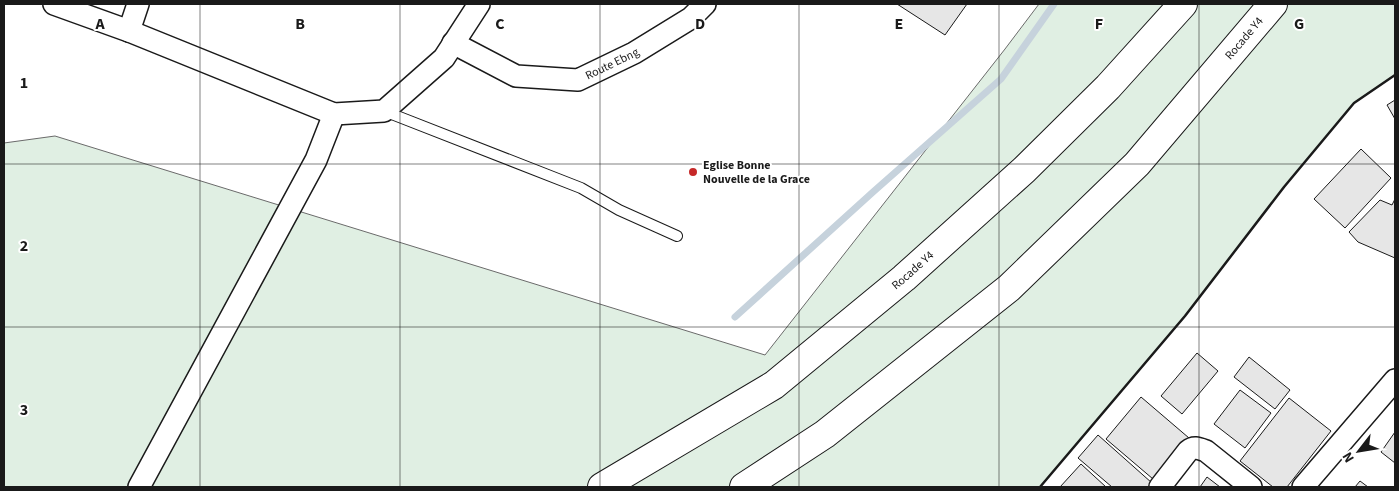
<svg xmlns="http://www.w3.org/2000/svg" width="1399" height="491" font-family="'Source Sans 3',sans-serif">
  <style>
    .grass { fill: #e0efe3; stroke: #6a6a6a }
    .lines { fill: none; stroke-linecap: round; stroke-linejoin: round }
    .stream { stroke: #c6d2dc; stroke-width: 7 }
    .building { fill: #e6e6e6; stroke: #1a1a1a }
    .service-casing { stroke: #1a1a1a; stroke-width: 12 }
    .minor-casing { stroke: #1a1a1a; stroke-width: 24 }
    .trunk-casing { stroke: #1a1a1a; stroke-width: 30 }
    .service { stroke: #fff; stroke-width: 10 }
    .minor { stroke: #fff; stroke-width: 21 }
    .trunk { stroke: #fff; stroke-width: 28 }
    .wall { stroke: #1a1a1a; stroke-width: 2.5 }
    .grid { fill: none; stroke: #1a1a1a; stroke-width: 1; stroke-opacity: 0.55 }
    .poi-dot { fill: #c62828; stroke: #fff; stroke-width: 2 }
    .labels { text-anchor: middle; stroke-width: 4; stroke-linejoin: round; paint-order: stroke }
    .street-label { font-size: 12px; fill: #1a1a1a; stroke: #fff }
    .poi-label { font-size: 12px; font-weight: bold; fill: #1a1a1a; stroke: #fff; text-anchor: start }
    .grid-label { font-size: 16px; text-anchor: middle; font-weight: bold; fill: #1a1a1a; stroke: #fff; stroke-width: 4; stroke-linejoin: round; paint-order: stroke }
  </style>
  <rect width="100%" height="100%" fill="#fff"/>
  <path class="grass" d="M 1039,4 L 1395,4 L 1395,75 L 1354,103 L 1284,187 L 1185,316 L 1040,487 L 4,487 L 4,143 L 55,136 L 765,355 L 1005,49 Z"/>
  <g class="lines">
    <path class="stream" d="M 735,317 L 873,192 L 1001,79 L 1054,4"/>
  </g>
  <path class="building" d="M 897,4 L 967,4 L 945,35 Z
    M 1395,100 L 1395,119 L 1387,105 Z
    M 1361,149 L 1391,178 L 1345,228 L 1314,199 Z
    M 1395,199 L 1395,258 L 1358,242 L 1349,232 L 1380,200 L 1392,205 Z
    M 1197,353 L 1218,371 L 1182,414 L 1161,396 Z
    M 1249,357 L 1290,390 L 1275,409 L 1234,377 Z
    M 1240,390 L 1271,413 L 1245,448 L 1214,424 Z
    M 1141,397 L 1189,438 L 1153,479 L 1106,439 Z
    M 1289,398 L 1331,431 L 1287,487 L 1273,487 L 1240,461 Z
    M 1395,432 L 1395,463 L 1381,452 Z
    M 1098,435 L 1152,483 L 1148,487 L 1112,487 L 1078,458 Z
    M 1081,464 L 1106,487 L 1060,487 Z
    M 1207,477 L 1220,487 L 1200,487 Z
    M 1360,481 L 1368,487 L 1355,487 Z"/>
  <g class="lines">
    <defs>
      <path id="service" d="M 384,111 L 581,188 L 619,210 L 677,236"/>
      <g id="minor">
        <path d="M 54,4 L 129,31 L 334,114 L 384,111 L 444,58 L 479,4"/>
        <path d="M 129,31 L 138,4"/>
        <path id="s1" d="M 453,43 L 516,76 L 578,80 L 634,53 L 691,18 L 705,4"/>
        <path d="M 139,487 L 316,160 L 334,114"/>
        <path d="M 1160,487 L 1188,451 C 1194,446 1198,448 1206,451 L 1251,487"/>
        <path d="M 1303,487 L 1395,380"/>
      </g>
      <g id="trunk">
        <path id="s2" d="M 602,487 L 774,385 L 904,278 L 1024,170 L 1108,87 L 1183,4"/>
        <path id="s3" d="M 744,487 L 825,434 L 1009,288 L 1137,164 L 1273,4"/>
      </g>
    </defs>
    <use href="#service" class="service-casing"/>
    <use href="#minor" class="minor-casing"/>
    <use href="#trunk" class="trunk-casing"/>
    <use href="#service" class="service"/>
    <use href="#minor" class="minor"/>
    <use href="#trunk" class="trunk"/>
    <path class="wall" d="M 1040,487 L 1185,316 L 1284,187 L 1354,103 L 1395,75"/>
  </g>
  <path class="grid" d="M 200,4 L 200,487M 400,4 L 400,487M 600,4 L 600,487M 799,4 L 799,487M 999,4 L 999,487M 1199,4 L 1199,487M 4,164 L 1395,164M 4,327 L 1395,327"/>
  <circle class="poi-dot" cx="693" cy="172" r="5"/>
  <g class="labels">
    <g class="street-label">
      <text dy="4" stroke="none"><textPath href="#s3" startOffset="675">Rocade Y4</textPath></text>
      <text dy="4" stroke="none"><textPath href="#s1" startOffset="171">Route Ebng</textPath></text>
      <text dy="4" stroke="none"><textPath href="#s2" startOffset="380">Rocade Y4</textPath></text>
    </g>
    <g class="poi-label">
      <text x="703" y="169">Eglise Bonne<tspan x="703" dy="14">Nouvelle de la Grace</tspan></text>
    </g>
  </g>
  <g class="grid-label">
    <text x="100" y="29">A</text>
    <text x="300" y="29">B</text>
    <text x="500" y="29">C</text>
    <text x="700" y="29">D</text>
    <text x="899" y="29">E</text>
    <text x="1099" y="29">F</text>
    <text x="1299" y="29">G</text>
    <text x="24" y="88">1</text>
    <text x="24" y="251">2</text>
    <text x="24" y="415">3</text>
  </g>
  <rect width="1399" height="491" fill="none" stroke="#1a1a1a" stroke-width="10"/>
  <g transform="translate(1359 451) rotate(239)" stroke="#ffffff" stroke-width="4" paint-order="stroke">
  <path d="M0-4L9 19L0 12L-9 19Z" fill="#1a1a1a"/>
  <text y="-8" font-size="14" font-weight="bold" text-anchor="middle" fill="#1a1a1a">N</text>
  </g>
</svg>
